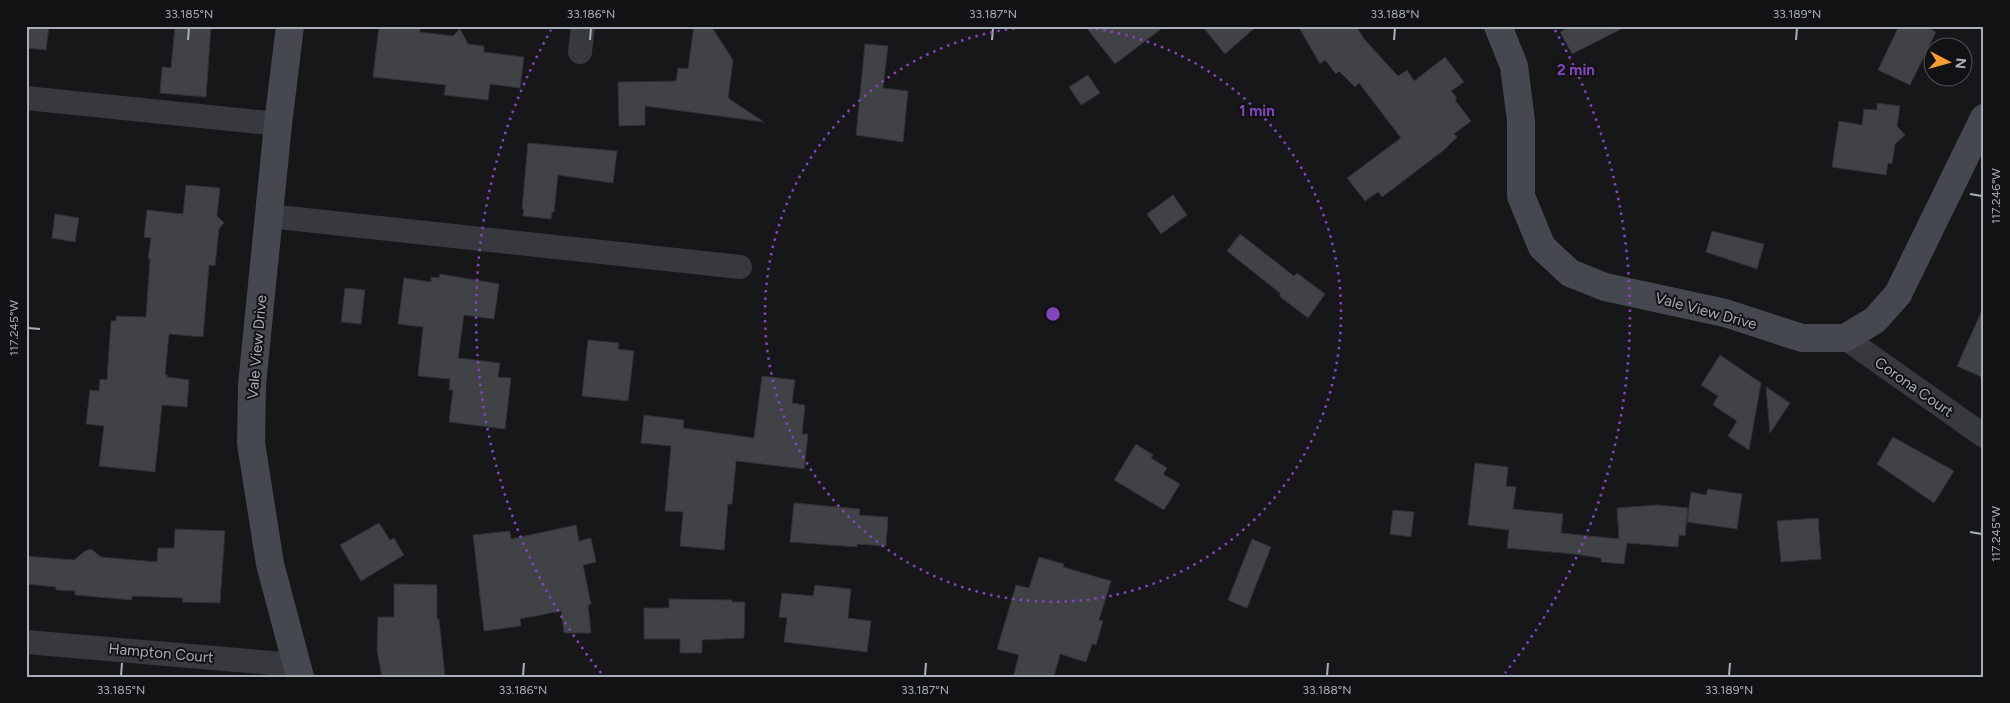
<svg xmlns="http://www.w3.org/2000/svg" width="2010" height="703" font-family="Figtree,sans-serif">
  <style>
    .building { fill: #414246; stroke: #303135 }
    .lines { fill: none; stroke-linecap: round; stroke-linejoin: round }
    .street { stroke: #37393e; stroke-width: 24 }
    .secondary { stroke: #45484e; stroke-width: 28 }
    .ticks { fill: none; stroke: #a8afb9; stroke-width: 2 }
    .ring { fill: none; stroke: #8446be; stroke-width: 2.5; stroke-dasharray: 2.5 5 }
    .labels { text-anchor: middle; stroke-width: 4; stroke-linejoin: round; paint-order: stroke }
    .street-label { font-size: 15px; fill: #a8afb9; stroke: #121214 }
    .centre { fill: #8446be; stroke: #121214; stroke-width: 2.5 }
    .ring-label { font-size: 15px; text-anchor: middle; font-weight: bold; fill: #8446be; stroke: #121214; stroke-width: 4; stroke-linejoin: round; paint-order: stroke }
    .neatline { fill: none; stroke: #a8afb9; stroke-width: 2 }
    .ticks-label { font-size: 12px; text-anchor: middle; fill: #a8afb9 }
  </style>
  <rect width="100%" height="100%" fill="#171719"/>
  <path class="building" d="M 26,26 L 49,26 L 46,50 L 26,48 Z
    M 175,26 L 211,26 L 206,97 L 160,93 L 162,67 L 171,68 Z
    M 379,26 L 420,27 L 420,32 L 453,36 L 460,29 L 468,44 L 484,46 L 484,52 L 524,57 L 520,88 L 490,84 L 488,100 L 444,95 L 446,85 L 373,77 Z
    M 694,26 L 711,26 L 733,60 L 728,98 L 764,122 L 645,106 L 645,125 L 619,126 L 618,82 L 676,81 L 678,68 L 688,69 Z
    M 1085,26 L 1165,26 L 1115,64 Z
    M 1202,26 L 1257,26 L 1225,54 Z
    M 1298,26 L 1356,26 L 1364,39 L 1398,76 L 1407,70 L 1414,81 L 1445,57 L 1464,82 L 1451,91 L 1457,98 L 1455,100 L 1471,121 L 1454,134 L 1457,137 L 1444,150 L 1382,197 L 1378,192 L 1365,201 L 1347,178 L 1401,138 L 1359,83 L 1355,87 L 1339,71 L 1336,74 L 1325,60 L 1320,64 Z
    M 1572,26 L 1627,26 L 1572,54 L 1560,32 Z
    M 1899,26 L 1924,26 L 1936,32 L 1910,85 L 1878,70 Z
    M 865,44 L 888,46 L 883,88 L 908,91 L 903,142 L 856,135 Z
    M 1088,75 L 1100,93 L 1081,105 L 1069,87 Z
    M 1877,103 L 1900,106 L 1897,126 L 1905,135 L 1895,144 L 1892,164 L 1888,163 L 1886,175 L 1832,167 L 1839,121 L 1862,125 L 1864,109 L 1877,110 Z
    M 528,143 L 617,151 L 613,183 L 558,175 L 554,212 L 552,212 L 551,219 L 523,216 L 524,209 L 522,209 Z
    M 186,185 L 220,188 L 217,216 L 224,223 L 219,229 L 215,266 L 209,265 L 203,337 L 169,334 L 165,375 L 167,375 L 167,377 L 189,380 L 187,407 L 162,405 L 155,472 L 99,466 L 104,426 L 86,424 L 90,390 L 99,391 L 100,379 L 107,380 L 111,321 L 116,321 L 116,316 L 146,317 L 150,259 L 148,259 L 151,238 L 144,237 L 147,210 L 183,214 Z
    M 1173,195 L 1187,215 L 1161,234 L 1147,214 Z
    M 55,214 L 79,218 L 75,242 L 52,238 Z
    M 1712,231 L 1764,244 L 1757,269 L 1706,252 Z
    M 1240,234 L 1294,276 L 1297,273 L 1325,294 L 1308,318 L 1279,296 L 1281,294 L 1227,251 Z
    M 440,274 L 499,284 L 494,319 L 464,315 L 458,358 L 500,363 L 498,377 L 511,378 L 505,429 L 449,422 L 453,390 L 449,390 L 450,379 L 418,376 L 423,327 L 398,324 L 404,278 L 431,282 L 431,277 L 439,278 Z
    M 345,288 L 365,290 L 361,324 L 341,322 Z
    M 1984,306 L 1984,378 L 1957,366 Z
    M 588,340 L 619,343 L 618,349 L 634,351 L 628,401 L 582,396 Z
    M 1720,355 L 1761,383 L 1749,450 L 1728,436 L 1737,421 L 1713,405 L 1718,396 L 1701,385 Z
    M 762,376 L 795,380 L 792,403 L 805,405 L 802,434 L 808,434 L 804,469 L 736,461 L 732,504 L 728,504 L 724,550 L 680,546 L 683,512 L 665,511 L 671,446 L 641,443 L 644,415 L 684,420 L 683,428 L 754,438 Z
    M 1766,387 L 1790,403 L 1770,433 Z
    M 1893,437 L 1954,471 L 1934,503 L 1877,464 Z
    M 1136,444 L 1153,455 L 1151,458 L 1167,468 L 1163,474 L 1180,484 L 1164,510 L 1114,480 Z
    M 1475,463 L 1508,467 L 1506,486 L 1516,487 L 1513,509 L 1563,514 L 1561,533 L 1619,539 L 1617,508 L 1658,505 L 1688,508 L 1685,536 L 1679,535 L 1678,547 L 1627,543 L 1624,564 L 1601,562 L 1601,558 L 1574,554 L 1507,548 L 1509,530 L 1468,525 Z
    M 1708,489 L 1742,494 L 1737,529 L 1687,522 L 1691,492 L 1706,495 Z
    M 794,503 L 860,509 L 859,515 L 888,517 L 886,546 L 857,544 L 857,547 L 790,542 Z
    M 1393,510 L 1414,512 L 1411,537 L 1390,534 Z
    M 1818,518 L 1821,559 L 1781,562 L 1777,521 Z
    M 379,523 L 390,540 L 394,538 L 404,555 L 361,581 L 340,545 Z
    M 576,525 L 579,541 L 591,538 L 596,562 L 583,565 L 591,604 L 588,605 L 591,633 L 564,633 L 561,611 L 520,619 L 521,626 L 484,631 L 473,535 L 510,531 L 511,539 Z
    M 175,529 L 225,531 L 220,603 L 182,602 L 183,598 L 132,596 L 132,600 L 75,595 L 75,591 L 56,590 L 56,587 L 26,584 L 26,556 L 74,560 L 85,551 L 91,549 L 101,557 L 157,562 L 158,548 L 174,548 Z
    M 1252,539 L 1271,547 L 1247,608 L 1228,600 Z
    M 1039,557 L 1064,564 L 1063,567 L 1111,581 L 1099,620 L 1103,621 L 1096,645 L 1092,644 L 1086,662 L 1060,654 L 1054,677 L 1013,677 L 1019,655 L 997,649 L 1016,585 L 1029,588 Z
    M 394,584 L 437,585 L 437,619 L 439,619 L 445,677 L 382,677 L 377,650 L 378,617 L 394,617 Z
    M 815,585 L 851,589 L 848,618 L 871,621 L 867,652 L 784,642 L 787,618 L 779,617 L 782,593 L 813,596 Z
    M 669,599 L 732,600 L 732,602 L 745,602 L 744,638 L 702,640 L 702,653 L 680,653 L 680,639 L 644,639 L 644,608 L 669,608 Z"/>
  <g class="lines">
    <path class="street" d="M 580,52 L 583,26
      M 26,98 L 278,124
      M 269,216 L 740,267
      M 1845,338 L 1984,436
      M 26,642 L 296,665"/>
    <path class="secondary" d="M 290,26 L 278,124 L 252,385 L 251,443 L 270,564 L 300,677
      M 1498,26 L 1514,66 L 1521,121 L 1521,196 L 1542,247 L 1570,273 L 1605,287 L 1725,313 L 1802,338 L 1845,338 L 1875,320 L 1898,294 L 1984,118"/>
  </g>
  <path class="ticks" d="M 188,40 L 189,28M 590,40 L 591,28M 992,40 L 993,28M 1394,40 L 1395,28M 1796,40 L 1797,28M 1970,194 L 1982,196M 28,328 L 40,329M 1970,532 L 1982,534M 121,676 L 122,663M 523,676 L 524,663M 925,676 L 926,663M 1327,676 L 1328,663M 1729,676 L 1730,663"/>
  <g class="ring">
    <path d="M1066 26A288 288 0 1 1 1040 26"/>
    <path d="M601 673A577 577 0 0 1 551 30M1555 30A577 577 0 0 1 1505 673"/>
  </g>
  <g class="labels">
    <g class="street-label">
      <text transform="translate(1706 311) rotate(15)" y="5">Vale View Drive</text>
      <text transform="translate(257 347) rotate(-85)" y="5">Vale View Drive</text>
      <text transform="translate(1914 387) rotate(35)" y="5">Corona Court</text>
      <text transform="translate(161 653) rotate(5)" y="5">Hampton Court</text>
    </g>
  </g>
  <circle cx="1053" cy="314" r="8" class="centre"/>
  <g class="ring-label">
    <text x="1576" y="75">2 min</text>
    <text x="1257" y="116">1 min</text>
  </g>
  <rect width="2010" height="703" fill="none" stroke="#121214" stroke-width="55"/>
  <g transform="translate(1948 62) rotate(96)"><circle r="24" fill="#121214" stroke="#4e5156"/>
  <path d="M0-4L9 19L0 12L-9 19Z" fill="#f59c32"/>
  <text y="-8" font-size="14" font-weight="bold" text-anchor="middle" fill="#a8afb9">N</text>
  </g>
  <rect x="28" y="28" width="1954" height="648" class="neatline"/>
  <g class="ticks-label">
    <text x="189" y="18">33.185°N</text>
    <text x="591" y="18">33.186°N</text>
    <text x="993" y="18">33.187°N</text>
    <text x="1395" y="18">33.188°N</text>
    <text x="1797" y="18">33.189°N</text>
    <text transform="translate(1996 196) rotate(-90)" y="4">117.246°W</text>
    <text transform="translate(14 328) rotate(-90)" y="4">117.245°W</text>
    <text transform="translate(1996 534) rotate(-90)" y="4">117.245°W</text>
    <text x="121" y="694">33.185°N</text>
    <text x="523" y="694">33.186°N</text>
    <text x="925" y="694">33.187°N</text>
    <text x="1327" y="694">33.188°N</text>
    <text x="1729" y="694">33.189°N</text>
  </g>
</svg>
